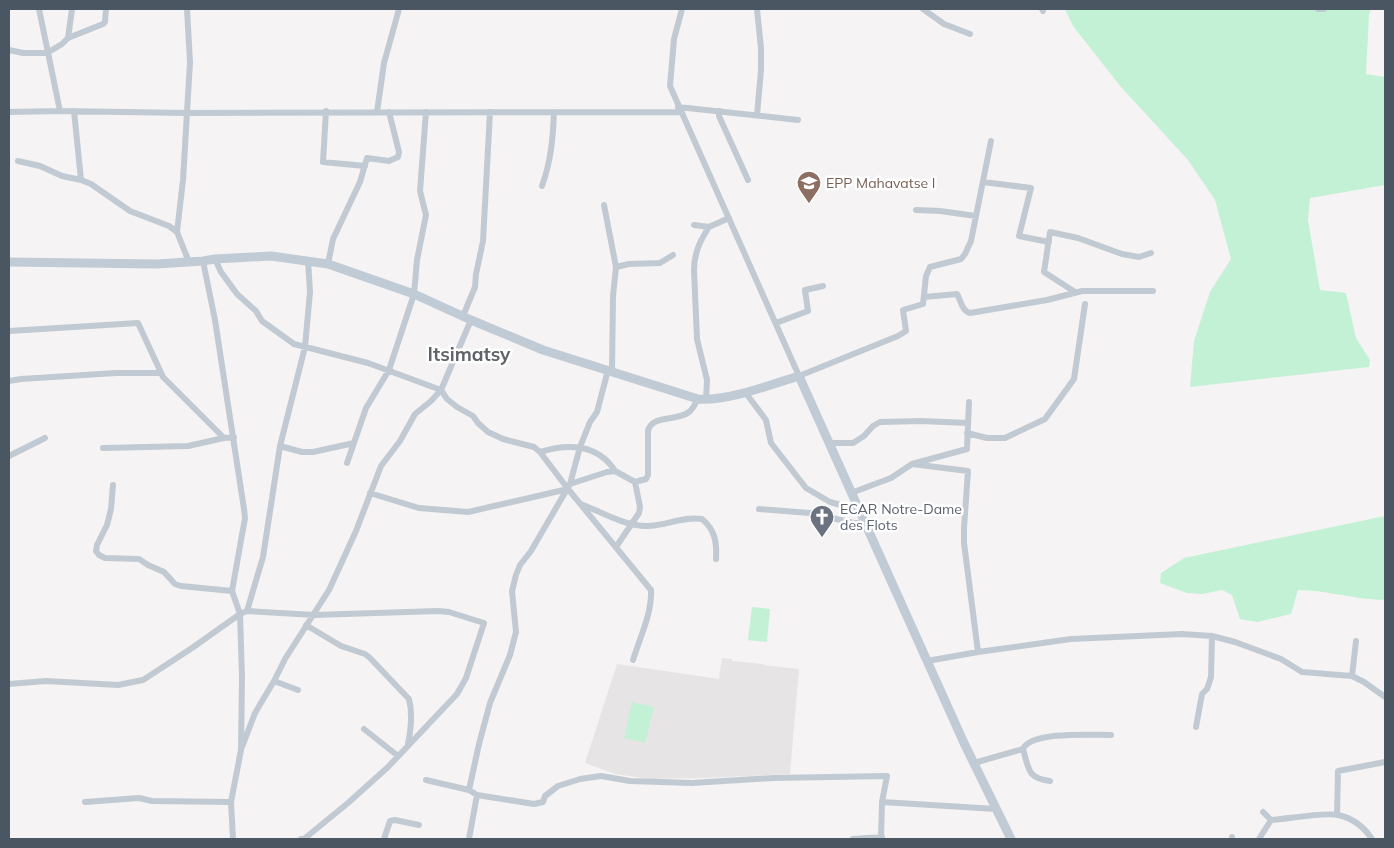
<svg xmlns="http://www.w3.org/2000/svg" width="1394" height="848" font-family="Mulish,sans-serif">
  <style>
    .education { fill: #e6e4e5 }
    .green { fill: #c3f1d5 }
    .lines { fill: none; stroke-linecap: round; stroke-linejoin: round }
    .street { stroke: #c1cad2; stroke-width: 6 }
    .secondary { stroke: #c1cbd6; stroke-width: 9 }
    .labels { text-anchor: middle; stroke-width: 5; stroke-linejoin: round; paint-order: stroke }
    .education-label { font-size: 14px; fill: #785e54; stroke: #fff; text-anchor: start }
    .worship-label { font-size: 14px; fill: #5b616d; stroke: #fff; text-anchor: start }
    .district-label { font-size: 19px; font-weight: bold; fill: #5f6368; stroke: #fff }
  </style>
  <rect width="100%" height="100%" fill="#f5f3f3"/>
  <path class="education" d="M 722,658 L 732,659 L 732,661 L 763,664 L 763,665 L 799,669 L 790,774 L 705,778 L 649,779 L 615,774 L 585,763 L 617,664 L 719,679 Z"/>
  <path class="green" d="M 1065,9 L 1371,9 L 1369,14 L 1366,74 L 1384,77 L 1385,80 L 1385,185 L 1310,198 L 1308,220 L 1320,290 L 1346,293 L 1356,338 L 1370,360 L 1369,367 L 1190,387 L 1194,341 L 1210,292 L 1231,259 L 1215,200 L 1188,160 L 1121,87 L 1073,26 Z
    M 1385,516 L 1385,600 C 1356,600 1327,590 1298,590 L 1291,614 L 1257,622 L 1240,619 L 1232,595 L 1222,590 L 1202,594 L 1187,593 L 1160,583 L 1161,573 L 1184,558 Z
    M 752,607 L 770,609 L 767,642 L 748,640 Z
    M 632,702 L 654,707 L 645,743 L 624,738 Z"/>
  <g class="lines">
    <path class="street" d="M 39,9 L 60,111
      M 682,9 L 674,39 L 670,86 L 799,376 L 898,336 L 906,331 L 903,310 L 923,304 L 926,276 L 930,267 L 961,259 L 965,254 L 971,241 L 991,141
      M 757,9 L 761,49 L 761,70 L 757,115
      M 923,9 L 944,24 L 970,34
      M 1042,9 L 1043,11
      M 1318,9 L 1324,9
      M 68,38 L 103,24 L 105,22 L 106,9
      M 9,50 L 23,53 L 47,53 L 62,44 L 68,38 L 72,9
      M 678,107 L 798,120
      M 74,111 L 81,180
      M 326,111 L 323,162 L 365,166
      M 719,111 L 719,116 L 748,180
      M 9,112 L 60,111 L 188,113 L 681,112
      M 377,112 L 384,63 L 399,9
      M 18,161 L 40,166 L 62,176 L 81,180 L 91,184 L 130,211 L 169,226 L 177,232 L 189,262
      M 983,182 L 1031,188 L 1019,236 L 1049,242
      M 542,186 C 551,161 553,138 554,112
      M 604,205 L 616,267 L 613,296 L 612,371
      M 916,210 L 940,211 L 976,216
      M 694,225 L 709,227 L 729,218
      M 177,232 L 183,180 L 190,62 L 187,9
      M 215,259 L 221,272 L 237,294 L 256,311 L 262,321 L 294,344 L 368,363 L 441,390 L 447,399 L 457,407 L 473,416 L 478,423 L 488,432 L 503,439 L 534,447 L 540,452 L 568,489 L 651,590 C 652,614 640,637 633,660
      M 203,261 L 215,320 L 244,509 L 245,518 L 232,591 L 240,614 L 242,677 L 241,750 L 231,802 L 233,839
      M 328,264 L 333,239 L 360,182 L 367,158 L 389,161 L 398,157 L 399,152 L 389,112
      M 616,267 L 629,264 L 660,263 L 673,255
      M 1075,292 L 1044,272 L 1050,232 L 1078,238 L 1122,254 L 1139,257 L 1151,253
      M 924,297 L 957,294 C 961,301 962,311 970,313 L 1047,300 L 1082,291 L 1153,291
      M 463,316 L 475,287 L 476,274 L 483,241 L 490,112
      M 776,323 L 808,311 L 805,290 L 823,286
      M 9,331 L 138,323 L 163,377 L 224,438
      M 9,381 L 21,379 L 116,373 L 161,373
      M 745,392 L 766,420 L 771,443 L 806,488 L 830,502 L 848,507 L 856,505
      M 706,400 L 707,380 L 697,339 L 694,270 C 694,253 700,241 709,227
      M 967,433 L 987,438 L 1005,438 L 1045,419 L 1074,379 L 1085,304
      M 829,443 L 853,443 L 864,436 L 873,426 L 880,422 L 921,421 L 968,423
      M 280,446 L 302,452 L 313,452 L 354,443
      M 103,448 L 188,446 L 224,438 L 234,437
      M 540,452 C 568,443 598,444 615,471
      M 9,456 L 45,438
      M 347,463 L 366,408 L 389,370 L 414,294 L 417,260 L 426,215 L 420,191 L 426,112
      M 912,464 L 968,471 L 964,528 L 964,543 L 978,652
      M 570,484 L 580,447 L 590,422 L 597,412 L 608,370
      M 113,485 L 111,509 L 107,525 L 97,545 L 96,551 L 99,555 L 105,558 L 139,559 L 148,565 L 164,572 L 175,584 L 181,586 L 232,591
      M 370,493 L 419,508 L 468,512 L 568,489
      M 851,493 L 891,478 L 912,464 L 967,449 L 969,402
      M 581,504 C 601,512 625,526 647,526 C 666,526 683,516 702,519 C 715,530 717,542 716,559
      M 759,509 L 810,513 L 854,523 L 865,523
      M 616,547 L 639,513 L 640,507 L 635,482
      M 247,611 L 263,557 L 280,446 L 305,347 L 310,292 L 308,260
      M 306,625 L 341,646 L 365,654 L 370,658 L 409,699 C 413,714 411,729 408,744
      M 927,661 L 978,652 L 1071,639 L 1182,634 L 1212,636 L 1235,642 L 1281,659 L 1302,672 L 1352,676 L 1364,682 L 1385,697
      M 1352,676 L 1356,641
      M 274,681 L 298,690
      M 9,684 L 46,681 L 118,685 L 143,680 L 192,648 L 240,614 L 247,611 L 314,615 L 438,611 L 449,612 L 484,623 L 466,678 L 457,694 L 388,767 L 348,803 L 304,839 L 301,839
      M 1196,727 L 1202,694 L 1207,689 L 1211,677 L 1212,636
      M 364,729 L 398,756
      M 242,747 L 255,713 L 274,681 L 285,659 L 329,590 L 356,531 L 381,466 L 400,441 L 415,414 L 431,401 L 441,390 L 471,320
      M 1023,749 C 1029,769 1027,778 1050,781
      M 974,763 L 1023,749 C 1031,731 1093,735 1111,735
      M 426,780 L 469,790 L 477,795 L 534,804 L 543,802 L 545,796 L 558,786 L 580,779 L 601,776 L 630,781 L 692,783 L 773,778 L 887,776 L 882,802 L 881,839
      M 469,790 L 479,744 L 490,703 L 510,655 L 516,632 L 512,591 L 516,575 L 520,565 L 531,551 L 570,484 L 607,472 L 615,471 L 635,482 L 646,479 L 648,475 L 648,431 C 652,414 676,422 689,412 C 693,409 695,404 698,399
      M 85,802 L 139,798 L 152,801 L 231,802
      M 882,802 L 996,809
      M 1337,815 L 1338,771 L 1385,762
      M 1271,820 C 1287,819 1324,812 1338,815 C 1352,818 1364,827 1372,839
      M 384,839 L 390,821 L 395,820 L 419,825
      M 469,839 L 477,795
      M 853,839 L 882,837
      M 1232,839 L 1232,837
      M 1259,839 L 1271,820 L 1263,812"/>
    <path class="secondary" d="M 9,262 L 157,264 L 203,261 L 215,259 L 271,256 L 328,264 L 414,294 L 471,320 L 543,350 L 698,399 C 729,401 769,385 799,376 L 964,743 L 1011,839"/>
  </g>
  <defs>
    <symbol id="school-pin" viewBox="-11 -11 22 30"><path d="M0 17L-7.5 6A9.5 9.5 0 1 1 7.5 6Z" fill="#8d6e63" stroke="#fff"/><path d="M0-5L7-2L0 1L-7-2ZM-4 1L0 2.5L4 1V4Q0 6-4 4Z" fill="#fff"/></symbol>
    <symbol id="church-pin" viewBox="-11 -11 22 30"><path d="M0 17L-7.5 6A9.5 9.5 0 1 1 7.5 6Z" fill="#6b7280" stroke="#fff"/><path d="M-1.2-6h2.4v3.5h3.3v2.4h-3.3V6h-2.4V-.1h-3.3v-2.4h3.3Z" fill="#fff"/></symbol>
  </defs>
  <g fill-rule="evenodd">
    <use href="#school-pin" x="795" y="169" width="28" height="38"/>
    <use href="#church-pin" x="808" y="503" width="28" height="38"/>
  </g>
  <g class="labels">
    <g class="education-label">
      <text x="826" y="188">EPP Mahavatse I</text>
    </g>
    <g class="worship-label">
      <text x="840" y="514">ECAR Notre-Dame<tspan x="840" dy="16">des Flots</tspan></text>
    </g>
    <g class="district-label">
      <text x="469" y="361">Itsimatsy</text>
    </g>
  </g>
  <rect width="1394" height="848" fill="none" stroke="#4a5661" stroke-width="20"/>
</svg>
